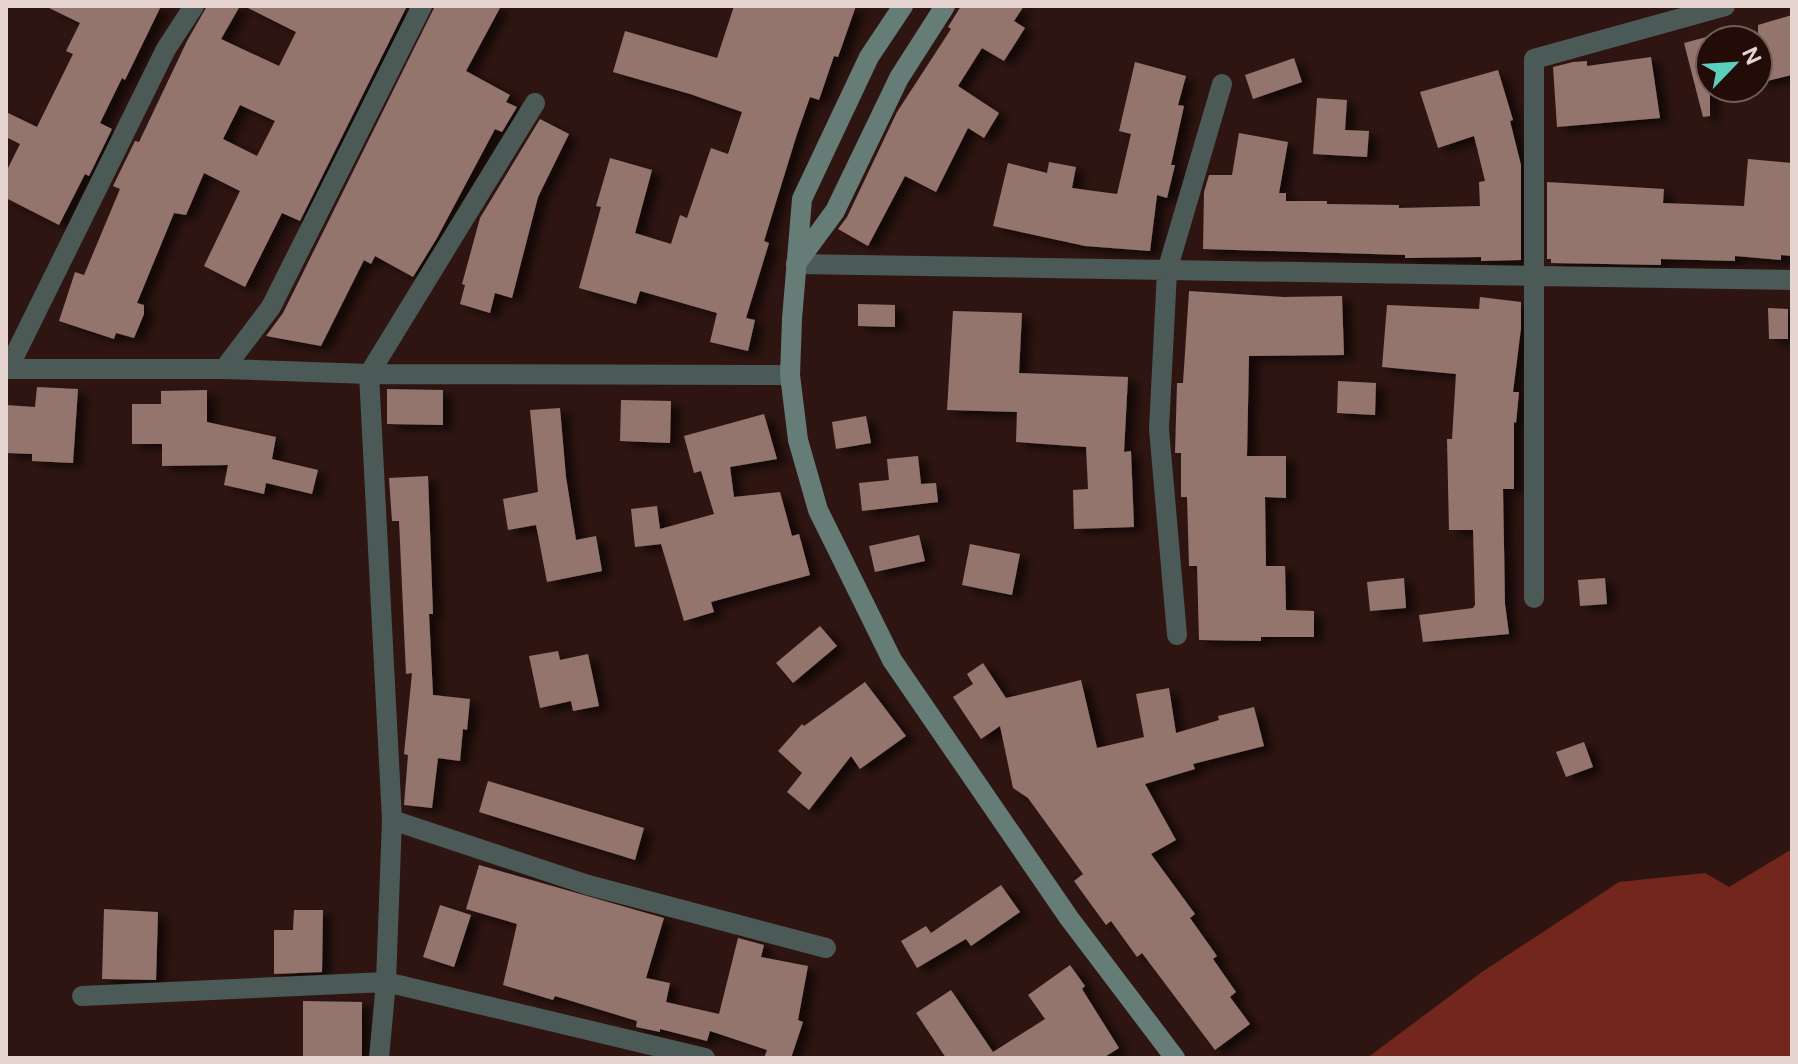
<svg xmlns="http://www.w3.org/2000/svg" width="1798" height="1064" font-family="'DM Sans',sans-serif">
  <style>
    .green { fill: #73261b }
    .building { fill: #94746e; fill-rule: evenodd; filter: url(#shadow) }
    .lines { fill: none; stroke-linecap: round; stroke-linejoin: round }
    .street { stroke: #4b5a57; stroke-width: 20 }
    .secondary { stroke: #657c77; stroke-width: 20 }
  </style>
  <defs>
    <filter id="shadow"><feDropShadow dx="9" dy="5" stdDeviation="4" flood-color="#0009"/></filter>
  </defs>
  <rect width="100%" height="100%" fill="#2e1511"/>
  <path class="green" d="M 1792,849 L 1792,1058 L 1367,1058 L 1482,972 L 1619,882 L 1705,873 L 1729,887 Z"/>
  <path class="building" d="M 45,6 L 161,6 L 125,80 L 122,78 L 100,123 L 112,129 L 89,176 L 85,174 L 59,225 L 6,198 L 6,172 L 20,144 L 6,137 L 6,112 L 37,127 L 73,54 L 66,51 L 80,23 Z
    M 207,6 L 240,6 L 221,39 L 279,66 L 296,32 L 244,6 L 407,6 L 300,221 L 282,213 L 245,287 L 204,266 L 240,191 L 204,173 L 186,215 L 174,213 L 137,303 L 144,305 L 144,314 L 134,338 L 116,333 L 114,339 L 59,321 L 75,272 L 84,275 L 120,189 L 113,186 L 135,141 L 139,142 L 187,41 ZM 240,105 L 275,121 L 257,156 L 223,139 Z
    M 435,6 L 501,6 L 466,71 L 510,95 L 506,102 L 517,107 L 502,132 L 495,129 L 437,238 L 413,277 L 375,256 L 371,264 L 364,260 L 321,346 L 266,336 L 283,313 Z
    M 734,6 L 856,6 L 838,57 L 834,56 L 819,100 L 810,97 L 797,134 L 764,241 L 769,243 L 746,318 L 755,320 L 748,351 L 710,342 L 717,313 L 640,291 L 636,304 L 579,288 L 601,207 L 596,206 L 610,158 L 652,170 L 635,233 L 671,244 L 680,215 L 687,218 L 711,148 L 728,154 L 742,112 L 690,94 L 613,72 L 625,31 L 717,58 Z
    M 961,6 L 1024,6 L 1014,21 L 1025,28 L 1004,61 L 982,48 L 958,86 L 999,113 L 984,138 L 968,128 L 936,192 L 905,176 L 868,246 L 838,229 L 847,217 L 897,112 L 951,29 L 948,27 Z
    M 1792,15 L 1792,75 L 1758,83 L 1758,25 Z
    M 1710,36 L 1710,116 L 1703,117 L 1684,43 Z
    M 1651,57 L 1660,118 L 1557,127 L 1553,67 L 1573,62 L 1587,61 L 1587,66 Z
    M 1294,58 L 1302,82 L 1253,99 L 1245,75 Z
    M 1135,62 L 1186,76 L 1178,105 L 1184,106 L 1171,165 L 1175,165 L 1167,198 L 1157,195 L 1150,251 L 1085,246 L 993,226 L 1008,163 L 1047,173 L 1049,162 L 1076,167 L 1072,188 L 1117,194 L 1131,134 L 1119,131 Z
    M 1498,70 L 1513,120 L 1510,121 L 1521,165 L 1521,260 L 1481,261 L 1481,257 L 1405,258 L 1405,255 L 1203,249 L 1204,192 L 1209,175 L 1232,175 L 1239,133 L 1288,142 L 1279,193 L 1286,193 L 1286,201 L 1327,201 L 1327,204 L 1399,205 L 1399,208 L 1480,206 L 1479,182 L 1485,181 L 1474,136 L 1438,148 L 1420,92 Z
    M 1317,98 L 1347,100 L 1345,130 L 1369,131 L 1367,157 L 1313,154 Z
    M 540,119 L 569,134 L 538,197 L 512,298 L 495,293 L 490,313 L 460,304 L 465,285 L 462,284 L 480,218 Z
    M 1748,159 L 1792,163 L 1792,256 L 1781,255 L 1781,260 L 1735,256 L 1735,261 L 1661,259 L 1661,265 L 1551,263 L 1551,259 L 1547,259 L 1547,182 L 1664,189 L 1663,203 L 1744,206 Z
    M 1189,291 L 1284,297 L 1342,296 L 1344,355 L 1249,356 L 1247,456 L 1286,456 L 1286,498 L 1265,497 L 1266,566 L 1285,566 L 1286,610 L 1314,611 L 1314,637 L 1261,637 L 1261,641 L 1199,640 L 1197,566 L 1189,566 L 1187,497 L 1181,497 L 1181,453 L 1175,453 L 1177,383 L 1183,383 Z
    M 1480,297 L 1521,302 L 1521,328 L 1513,392 L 1519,392 L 1516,423 L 1514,422 L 1514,489 L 1503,489 L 1505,604 L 1509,634 L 1423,642 L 1419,615 L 1473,608 L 1475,605 L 1473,530 L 1449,530 L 1447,439 L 1452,439 L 1456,374 L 1382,367 L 1387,305 L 1479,309 Z
    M 858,304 L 895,305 L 895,327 L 858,326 Z
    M 1768,308 L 1788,309 L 1788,339 L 1769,339 Z
    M 953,311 L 1022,313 L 1019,373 L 1128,377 L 1124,452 L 1131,451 L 1134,527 L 1074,529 L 1073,490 L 1088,489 L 1086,447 L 1016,442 L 1017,412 L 947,410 Z
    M 1338,381 L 1376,383 L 1375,415 L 1337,413 Z
    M 37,387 L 78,389 L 73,463 L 32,461 L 32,454 L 6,453 L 6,405 L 35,407 Z
    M 387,389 L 443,390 L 443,425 L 387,424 Z
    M 207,390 L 207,422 L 276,437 L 272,459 L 318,470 L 312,494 L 266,483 L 264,494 L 224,485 L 228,465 L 162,466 L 162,444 L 132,444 L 132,404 L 161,404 L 161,391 Z
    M 621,400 L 671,401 L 670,443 L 620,441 Z
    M 560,408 L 566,477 L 576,540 L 596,536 L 602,571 L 547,582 L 536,525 L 508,530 L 503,499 L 538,492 L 530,410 Z
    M 764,414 L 777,459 L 730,467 L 734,497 L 780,492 L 792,536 L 799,534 L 810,575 L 711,602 L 714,612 L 684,621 L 661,544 L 635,547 L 631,509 L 657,506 L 660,529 L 714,514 L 701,471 L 694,473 L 684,436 Z
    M 866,416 L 871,443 L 836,449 L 832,422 Z
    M 918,456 L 921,484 L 936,483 L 938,502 L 862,511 L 859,483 L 889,480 L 887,459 Z
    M 428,476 L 433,614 L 429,614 L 433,695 L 470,699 L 467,730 L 463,729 L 460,761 L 438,758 L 432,808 L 404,805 L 408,755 L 404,754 L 412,673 L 406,674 L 399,521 L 392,521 L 389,478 Z
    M 919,535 L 925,561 L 875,572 L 869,546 Z
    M 970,544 L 1020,554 L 1012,595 L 962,585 Z
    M 1404,578 L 1406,608 L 1370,611 L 1367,582 Z
    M 1605,578 L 1607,604 L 1580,606 L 1578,580 Z
    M 820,626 L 837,646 L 793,683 L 776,663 Z
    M 558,651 L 560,660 L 588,654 L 599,706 L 573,711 L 571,701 L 540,708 L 529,656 Z
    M 983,663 L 1006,698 L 1081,680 L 1097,748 L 1144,737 L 1136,694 L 1169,688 L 1176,733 L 1219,720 L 1218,716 L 1254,707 L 1264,746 L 1193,764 L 1195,769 L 1145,784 L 1176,840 L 1151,854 L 1195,914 L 1190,918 L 1217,956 L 1213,959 L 1236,992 L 1230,997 L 1250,1024 L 1215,1050 L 1142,953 L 1137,957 L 1111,921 L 1106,925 L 1074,881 L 1083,874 L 1028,798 L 1013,788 L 1000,726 L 981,739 L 953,697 L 973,684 L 967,674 Z
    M 865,682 L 906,736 L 860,769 L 851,756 L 809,810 L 787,792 L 802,773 L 778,751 L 802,724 L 804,726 Z
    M 1584,742 L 1593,767 L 1566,777 L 1556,752 Z
    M 488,781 L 644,828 L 635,860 L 479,812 Z
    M 479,865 L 664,918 L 646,978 L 670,983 L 666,1002 L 719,1014 L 738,938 L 764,945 L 761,957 L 808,966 L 798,1020 L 803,1022 L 791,1058 L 764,1058 L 767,1050 L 710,1031 L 707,1041 L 660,1029 L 660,1032 L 636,1027 L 637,1021 L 555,996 L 553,1000 L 503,985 L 517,924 L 466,909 Z
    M 1001,885 L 1020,912 L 971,946 L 966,939 L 917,968 L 901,941 L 926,926 L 931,933 Z
    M 440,905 L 471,915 L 454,967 L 423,957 Z
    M 104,909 L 158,912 L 156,980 L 102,979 Z
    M 294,910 L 323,910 L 322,972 L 274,974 L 274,930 L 293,930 Z
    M 1070,965 L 1085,986 L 1082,989 L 1119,1048 L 1103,1058 L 946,1058 L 916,1013 L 951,990 L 993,1052 L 1045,1019 L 1028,995 Z
    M 303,1001 L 362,1002 L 362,1058 L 303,1058 Z"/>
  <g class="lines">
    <path class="street" d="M 796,264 L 1792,280
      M 6,369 L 224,369 L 369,374 L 790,375
      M 8,369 L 166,49 L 194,6
      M 224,369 L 271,307 L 422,6
      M 1534,598 L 1534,59 L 1725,6
      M 1177,635 L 1159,429 L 1167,271 L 1222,84
      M 392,820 L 588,885 L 826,948
      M 82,996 L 386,982 L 705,1058
      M 379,1058 L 386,982 L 392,820 L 369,374 L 535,103"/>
    <path class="secondary" d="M 903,6 L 869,57 L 802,199 L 792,319 L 790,375 L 798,440 L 818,510 L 892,660 L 1069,918 L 1175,1058
      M 796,264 L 835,211 L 899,78 L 945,6"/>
  </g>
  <rect width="1798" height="1064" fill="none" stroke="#e6d4d1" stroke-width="16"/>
  <g transform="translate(1734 64) rotate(65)"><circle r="38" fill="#230c08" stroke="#715c58" stroke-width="2"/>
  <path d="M0-6L14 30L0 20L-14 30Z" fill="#5bcebc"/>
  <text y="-12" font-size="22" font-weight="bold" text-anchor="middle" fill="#e6d4d1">N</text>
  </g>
</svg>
